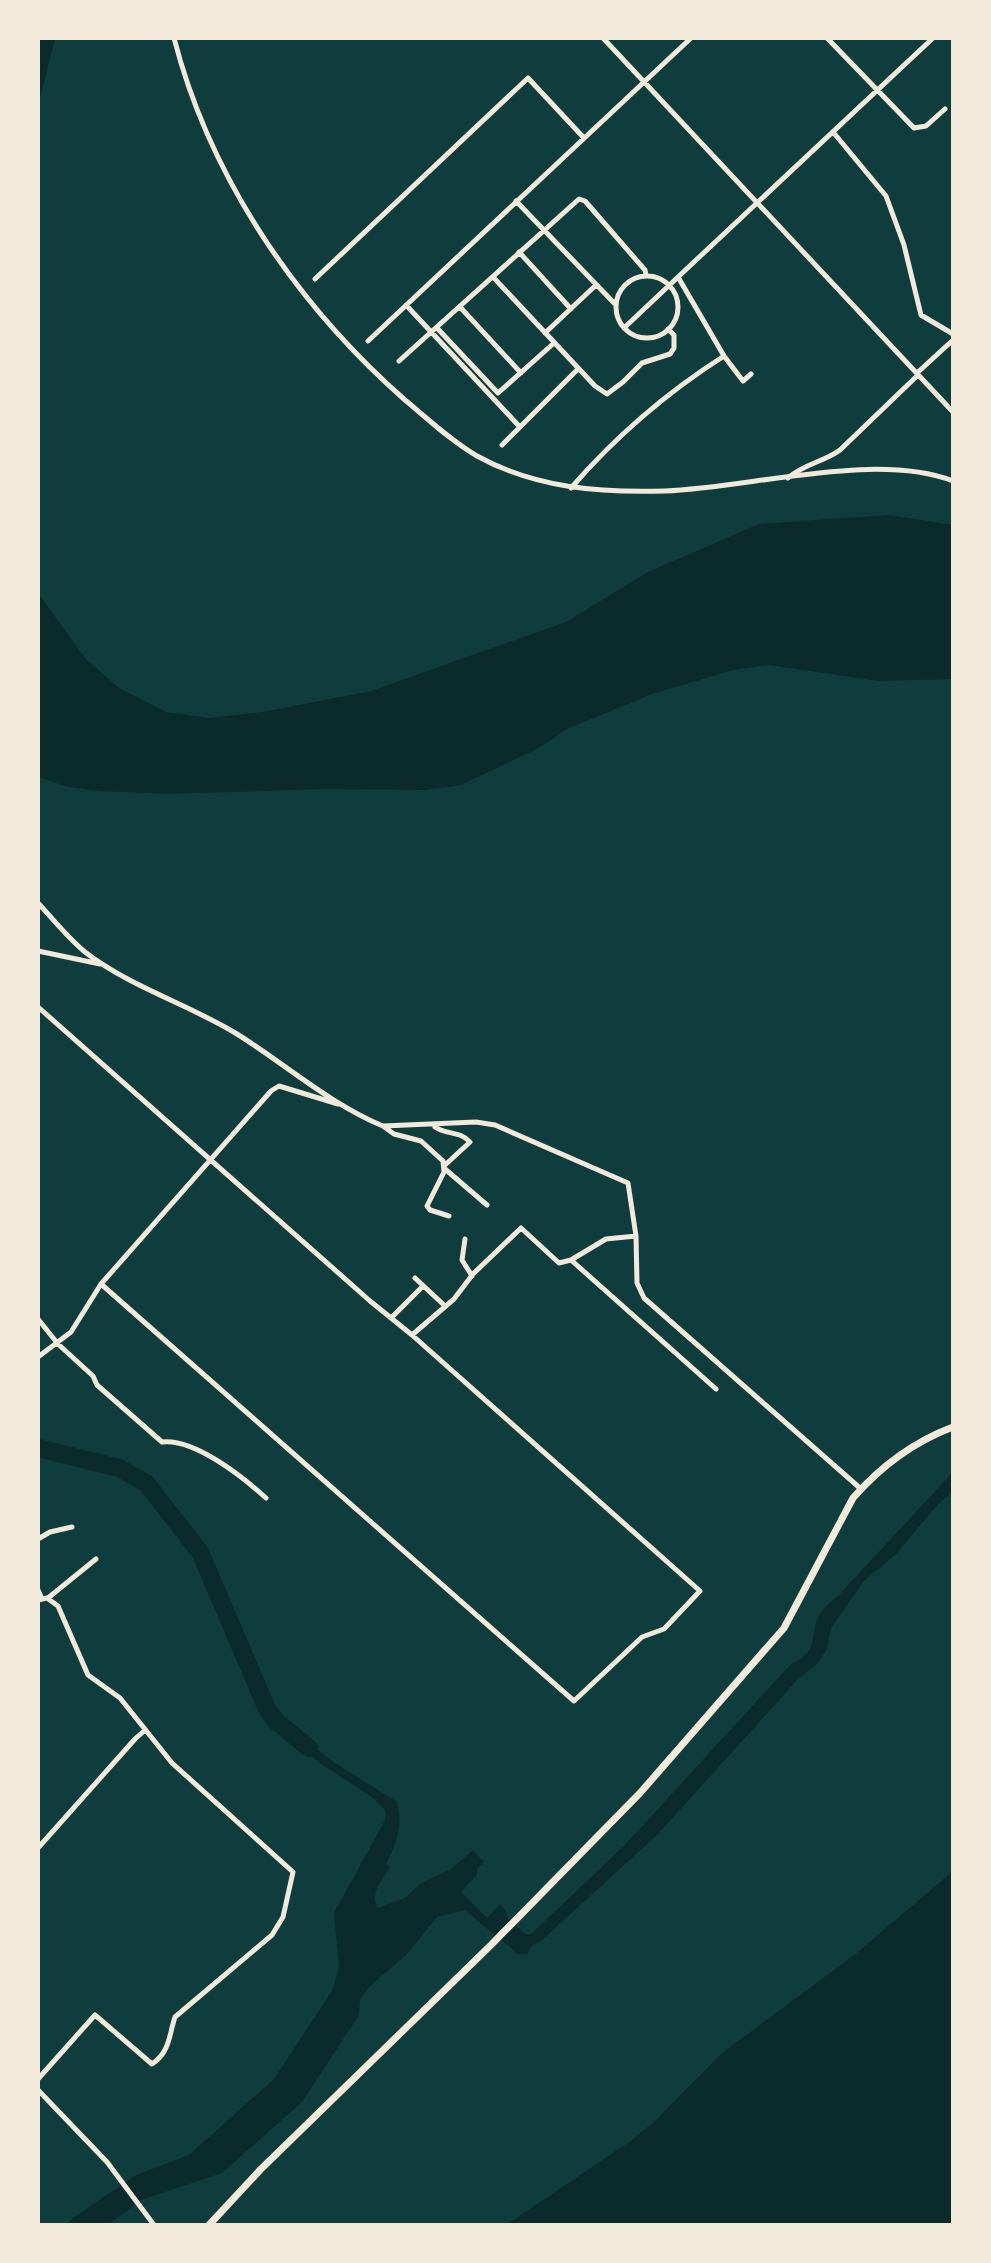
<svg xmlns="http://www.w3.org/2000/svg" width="991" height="2263" font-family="'Exo 2',sans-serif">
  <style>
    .water { fill: #0a2a2b }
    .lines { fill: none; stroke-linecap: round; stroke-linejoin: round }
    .river { stroke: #0a2a2b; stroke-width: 18 }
    .minor { stroke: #f1e9da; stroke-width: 5 }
    .secondary { stroke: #f1e9da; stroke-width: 7 }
  </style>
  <rect width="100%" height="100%" fill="#0f3d3e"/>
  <path class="water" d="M 38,38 L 55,38 L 38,106 Z
    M 889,515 L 953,525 L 953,679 L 878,681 L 769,665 L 733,670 L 652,694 L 567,729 L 539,748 L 461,785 L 424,790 L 327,789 L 168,794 L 100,791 L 68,787 L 38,777 L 38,593 L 85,658 L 119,688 L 166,712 L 209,718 L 263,712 L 371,691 L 566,622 L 648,572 L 759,524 Z
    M 953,1472 L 953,1492 L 940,1502 L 895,1555 L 864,1581 L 831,1628 L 827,1649 L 817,1664 L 799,1678 L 658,1834 L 542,1940 L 530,1947 L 528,1954 L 517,1954 C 500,1937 483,1927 466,1910 L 437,1917 L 406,1955 L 369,1987 L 360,2000 L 359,2015 L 302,2102 L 222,2173 L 141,2200 L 108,2225 L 67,2225 L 73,2218 L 136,2175 L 189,2155 L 274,2079 L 332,1991 L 339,1967 L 334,1913 L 385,1820 L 385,1810 L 372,1797 L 324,1766 L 289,1739 L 293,1732 L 335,1763 L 397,1802 C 403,1824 397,1844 386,1864 L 390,1867 C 382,1880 369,1894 378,1908 L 405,1898 L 421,1883 L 450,1870 L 473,1850 L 484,1862 L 477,1869 L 477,1875 L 461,1892 L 487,1918 L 500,1904 L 506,1911 L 508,1919 L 525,1934 L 531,1934 L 624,1846 L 790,1665 C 821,1650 808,1639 819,1615 C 824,1607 831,1602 838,1596 Z
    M 953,1871 L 953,2225 L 506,2225 L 632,2140 L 655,2121 L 721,2054 L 858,1952 Z"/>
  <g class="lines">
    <path class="river" d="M 38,1448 L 119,1468 L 146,1483 L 200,1552 L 267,1709 L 276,1721 L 309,1748"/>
    <path class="minor" d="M 174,38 C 210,178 297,305 405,400 C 428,419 451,441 477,456 C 535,488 600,493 665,491 C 750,488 874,451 953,481
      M 603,38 L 953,412
      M 827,38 L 914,128 L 926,126 L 945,109
      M 833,132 L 886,196 L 904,245 L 921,315 L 953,334
      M 516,201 L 615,304
      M 519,252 L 571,309
      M616 307a31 31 0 1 1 62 0a31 31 0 1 1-62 0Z
      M 493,277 L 595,386 L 607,394 L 623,382 L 642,363 L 670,354 L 674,348 L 674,335 L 668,329
      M 315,279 L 528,78 L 584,138
      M 406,305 L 519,426
      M 460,307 L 521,373
      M 437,328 L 498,393 L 554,343
      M 624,328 L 678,277
      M 545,333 L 596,285
      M 368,341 L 691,38
      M 724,356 L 743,381 L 751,374
      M 399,361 L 579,199 L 585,201 L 645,270 L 646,275
      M 917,373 L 953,340
      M 502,445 L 578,369
      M 788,478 C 803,464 824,462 840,450 L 918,375
      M 571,488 C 616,436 666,393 724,356 L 678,277 L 933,38
      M 38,903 C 53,919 68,938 85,952 C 130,987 188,1004 237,1034 C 285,1064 330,1104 383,1126 L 476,1122 L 495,1125 L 628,1183 L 636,1236 L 637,1283 L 644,1298 L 861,1489
      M 38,951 L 100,964
      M 38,1007 L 370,1301 L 412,1335 L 454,1299 L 473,1274 L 521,1228 L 559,1263 L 571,1260 L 606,1239 L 636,1236
      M 383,1126 L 394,1134 L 421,1141 L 443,1161 L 444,1172 L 427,1206 L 430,1210 L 449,1216
      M 435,1127 C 446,1135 461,1131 470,1142 L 445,1165
      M 445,1169 L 487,1205
      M 465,1239 L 462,1260 L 472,1276
      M 571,1260 L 716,1389
      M 415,1278 L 445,1306
      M 101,1284 L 574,1701 L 642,1637 L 664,1629 L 700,1591 L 412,1335
      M 391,1318 L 422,1287
      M 38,1319 L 58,1344 L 93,1376 L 97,1385 L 162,1442 C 194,1438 243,1477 266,1498
      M 38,1357 L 71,1332 L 101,1284 L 271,1091 L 279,1086 L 338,1104
      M 38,1539 L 50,1532 L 72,1527
      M 38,1590 L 42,1599
      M 48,1598 L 96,1559
      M 38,1600 L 47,1598 L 58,1606 L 88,1675 L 120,1698 L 172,1763 L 293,1872 L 283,1917 L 272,1935 L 175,2017 C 169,2035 170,2052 152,2064 L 95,2015 L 38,2079
      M 38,1848 L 135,1739 L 144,1731
      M 38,2090 L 107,2162 L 154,2225"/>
    <path class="secondary" d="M 209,2225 L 261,2169 L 491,1945 L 640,1793 L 784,1628 L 853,1498 C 881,1466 913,1442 953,1427"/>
  </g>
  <rect width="991" height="2263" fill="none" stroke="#f1e9da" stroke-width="80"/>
</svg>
